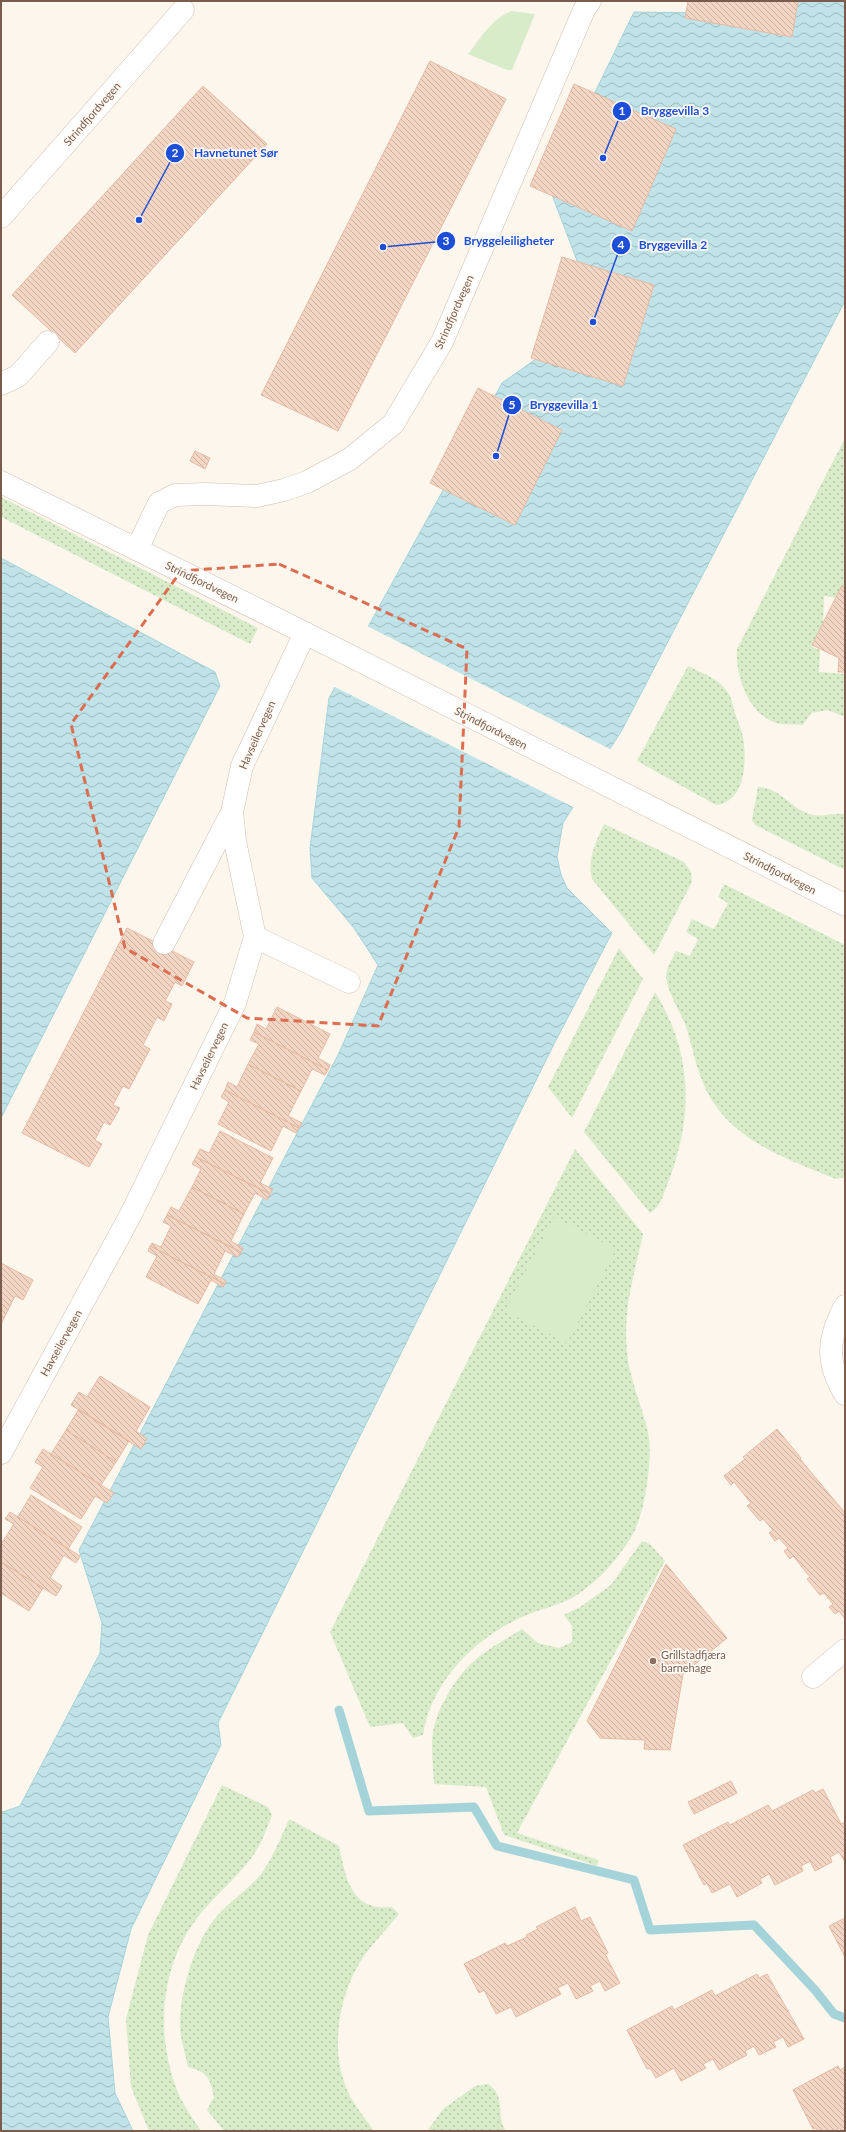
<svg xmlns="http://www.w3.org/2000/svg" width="846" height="2132" font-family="Lato,sans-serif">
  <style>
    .grass { fill: url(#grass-dots) }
    .park { fill: #d8ecc9 }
    .water { fill: url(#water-waves); stroke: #a5d3da }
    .pier { fill: #fdf6ec }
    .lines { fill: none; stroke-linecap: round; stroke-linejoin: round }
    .stream { stroke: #a5d3da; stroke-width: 9 }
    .building { fill: url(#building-back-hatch); stroke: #e6bba3 }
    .minor-casing { stroke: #d1beb0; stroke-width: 23 }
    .minor { stroke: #fff; stroke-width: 22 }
    .marked { fill: none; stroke: #dc6d51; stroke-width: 3; stroke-dasharray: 8 5; stroke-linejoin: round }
    .education-dot { fill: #8d6e63; stroke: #fffaf3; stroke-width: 1.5 }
    .labels { text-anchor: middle; stroke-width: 3.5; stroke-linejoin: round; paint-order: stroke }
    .street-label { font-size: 11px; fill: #7a5c4d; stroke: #fffaf3 }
    .education-label { font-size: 11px; fill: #785e54; stroke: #fffaf3; text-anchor: start }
    .leader { fill: none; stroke: #1d4ed8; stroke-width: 1.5 }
    .callout-dot { fill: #1d4ed8; stroke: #fffaf3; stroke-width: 1.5 }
    .mark-label { font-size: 12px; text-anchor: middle; font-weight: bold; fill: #fff }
    .callout-label { font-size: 12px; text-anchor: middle; font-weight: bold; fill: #1d4ed8; stroke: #fffaf3; stroke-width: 3.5; stroke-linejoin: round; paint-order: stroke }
  </style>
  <defs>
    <pattern id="grass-dots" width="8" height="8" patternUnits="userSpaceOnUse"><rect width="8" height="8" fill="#d8ecc9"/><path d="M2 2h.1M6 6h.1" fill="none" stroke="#b4c2a5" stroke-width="1.8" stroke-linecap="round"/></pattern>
    <pattern id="water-waves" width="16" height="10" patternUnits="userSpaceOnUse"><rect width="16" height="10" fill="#bfe3e8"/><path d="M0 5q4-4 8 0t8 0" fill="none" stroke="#a0bbbe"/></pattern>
    <pattern id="building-back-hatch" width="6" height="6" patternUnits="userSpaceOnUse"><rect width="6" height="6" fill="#f3d5c3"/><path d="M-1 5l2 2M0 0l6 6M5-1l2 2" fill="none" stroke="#cab0a1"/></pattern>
  </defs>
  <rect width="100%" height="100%" fill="#fdf6ec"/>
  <path class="grass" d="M 845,438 L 845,590 L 837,598 L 824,596 L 823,626 L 812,647 L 820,650 L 819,672 L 845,674 L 845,717 L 828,710 L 811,713 L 803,725 C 795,724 788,725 781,724 C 749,718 735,676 737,649 Z
    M 1,497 L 258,628 L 250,644 L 1,517 Z
    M 688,666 C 702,673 720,679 728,693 C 732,698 733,707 735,713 C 738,721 741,729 743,737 C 747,760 746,802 716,805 L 637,761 Z
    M 758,787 C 781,787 792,811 813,815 C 823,817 835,813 845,814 L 845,870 L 755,825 L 752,820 Z
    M 604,824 L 684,862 L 691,872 L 692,882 L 654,955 L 592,879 C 587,859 596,842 604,824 Z
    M 724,884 L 845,945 L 845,1177 L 836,1179 C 785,1158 731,1141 705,1088 C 696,1068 692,1045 685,1024 C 680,1011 662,984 667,970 C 669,964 673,957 676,951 L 690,956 L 698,939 L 686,932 L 692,919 L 714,929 L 728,903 L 718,897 Z
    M 619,948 L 643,979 L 572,1118 L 548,1087 Z
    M 655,992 C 692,1052 694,1114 669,1180 C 664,1192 662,1206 650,1213 L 584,1132 Z
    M 575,1149 L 643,1234 C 634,1276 623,1307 627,1351 C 629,1379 642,1405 648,1432 C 653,1455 646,1503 637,1525 C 634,1534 627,1544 621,1552 C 609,1569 591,1587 572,1598 C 555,1607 535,1610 518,1619 C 472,1641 431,1683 423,1735 L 413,1738 L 403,1723 L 370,1727 L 330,1632 Z
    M 642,1541 L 650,1544 L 665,1561 L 517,1833 L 598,1860 L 597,1866 L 504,1835 L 486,1787 L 434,1784 C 433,1770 432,1756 432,1742 C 433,1717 449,1688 465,1670 C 480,1653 503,1641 522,1629 L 538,1643 L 559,1648 L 572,1642 L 572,1626 L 564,1615 L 580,1607 L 611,1585 Z
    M 222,1785 L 268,1807 L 272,1815 C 266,1831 260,1848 249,1861 C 235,1879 217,1894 202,1912 C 159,1962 154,2038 180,2097 C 186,2109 194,2120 201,2131 L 149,2131 L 131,2087 L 126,2019 L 148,1935 Z
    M 289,1819 L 339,1846 C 344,1867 347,1899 373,1906 C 379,1908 386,1907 392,1907 L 399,1914 C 388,1928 374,1942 364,1956 C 337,1996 328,2055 351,2098 C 358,2110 367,2120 374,2131 L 224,2131 L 207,2110 L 214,2097 C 210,2078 208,2072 188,2067 C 186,2057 183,2047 181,2037 C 176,2002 193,1943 217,1916 C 230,1901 249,1889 261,1874 C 273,1858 281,1837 289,1819 Z
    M 488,2084 C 507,2096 495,2115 506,2131 L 428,2130 L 443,2109 L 475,2086 Z"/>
  <path class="park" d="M 512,11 L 535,14 L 512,70 L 507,70 L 468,54 C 481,38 492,18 512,11 Z
    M 554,1217 L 616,1249 L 567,1343 L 505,1311 Z"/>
  <path class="water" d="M 706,1 L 845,1 L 845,301 L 622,730 L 563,823 L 557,857 L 561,875 L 567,888 L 612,933 L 554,1044 L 218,1723 L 221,1745 L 131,1929 L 108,2017 L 115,2093 L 133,2131 L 1,2131 L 1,1811 L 3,1812 L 20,1806 L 100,1653 L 102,1623 L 79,1550 L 338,1055 L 378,965 L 354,928 L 312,878 L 310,848 L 329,698 L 502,383 L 550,349 L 579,266 L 549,187 L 634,12 L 703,13 Z
    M 1,558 L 215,672 L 220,686 L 1,1118 Z"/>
  <path class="pier" d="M 367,626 L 612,750 L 575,808 L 333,686 Z"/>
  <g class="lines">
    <path class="stream" d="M 339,1710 L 369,1811 L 474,1807 L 497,1846 L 634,1880 L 650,1930 L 754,1925 L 815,1990 L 834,2014 L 845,2018"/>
  </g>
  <path class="building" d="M 688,1 L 798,1 L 792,37 L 685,18 Z
    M 430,61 L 506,99 L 338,431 L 261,395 Z
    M 574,84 L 676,129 L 632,231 L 530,186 Z
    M 203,86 L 267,144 L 75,353 L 12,295 Z
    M 562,257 L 654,285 L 623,386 L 531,358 Z
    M 478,388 L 562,430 L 515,525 L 430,483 Z
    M 195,451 L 210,458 L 205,469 L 190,461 Z
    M 841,587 L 845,587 L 845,672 L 838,672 L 839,658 L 812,645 Z
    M 127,928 L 194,962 L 182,986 L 175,982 L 165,1001 L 172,1004 L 164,1021 L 157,1017 L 143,1045 L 150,1049 L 129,1089 L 123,1086 L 113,1105 L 120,1108 L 110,1125 L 104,1122 L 95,1140 L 102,1144 L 89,1167 L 22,1133 Z
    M 277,1007 L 330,1034 L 318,1058 L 330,1065 L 328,1070 L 254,1032 L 257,1024 L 266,1029 Z
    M 254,1032 L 328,1070 L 325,1075 L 312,1069 L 301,1091 L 248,1064 L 259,1044 L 250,1040 Z
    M 248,1064 L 301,1091 L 288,1116 L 302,1123 L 299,1128 L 225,1090 L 228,1082 L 237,1087 Z
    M 225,1090 L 299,1128 L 296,1133 L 283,1126 L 271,1151 L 218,1124 L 229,1102 L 221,1097 Z
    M 220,1131 L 273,1158 L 260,1183 L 273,1189 L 270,1194 L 196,1157 L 200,1149 L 209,1153 Z
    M 196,1157 L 270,1194 L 267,1200 L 255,1193 L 244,1214 L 192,1187 L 201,1169 L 192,1164 Z
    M 192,1187 L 244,1214 L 231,1241 L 243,1248 L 241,1252 L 167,1215 L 171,1207 L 179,1211 Z
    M 167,1215 L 241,1252 L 238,1257 L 225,1251 L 214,1274 L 226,1281 L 225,1284 L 150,1246 L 152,1243 L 161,1247 L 171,1226 L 163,1222 Z
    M 150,1246 L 225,1284 L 223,1287 L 211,1280 L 198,1304 L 146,1277 L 157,1256 L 148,1251 Z
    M 1,1263 L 33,1280 L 23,1300 L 15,1296 L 1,1324 Z
    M 100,1376 L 150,1407 L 136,1431 L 147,1439 L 141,1449 L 71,1405 L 79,1392 L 87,1397 Z
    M 79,1409 L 129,1441 L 116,1462 L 66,1430 Z
    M 777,1429 L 801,1458 L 800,1459 L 845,1513 L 845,1619 L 839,1611 L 835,1614 L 829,1607 L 833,1604 L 824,1593 L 820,1595 L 807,1579 L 810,1577 L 793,1556 L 790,1559 L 784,1551 L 788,1548 L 779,1538 L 775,1541 L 769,1533 L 773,1530 L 763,1519 L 760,1521 L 747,1506 L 751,1503 L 734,1482 L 731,1485 L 724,1476 L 745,1459 L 743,1457 Z
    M 66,1430 L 116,1462 L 101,1485 L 51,1454 Z
    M 43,1449 L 114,1493 L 107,1503 L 95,1496 L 81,1519 L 30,1488 L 43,1467 L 35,1462 Z
    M 31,1495 L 82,1527 L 68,1549 L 18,1517 Z
    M 10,1512 L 80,1556 L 76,1563 L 64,1555 L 50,1578 L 62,1586 L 56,1596 L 1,1562 L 1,1544 L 14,1524 L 5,1519 Z
    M 1,1562 L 43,1588 L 29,1611 L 1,1593 Z
    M 666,1564 L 727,1638 L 683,1674 L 670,1750 L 644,1749 L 645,1740 L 600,1738 L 587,1721 Z
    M 731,1781 L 737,1793 L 694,1814 L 688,1802 Z
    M 823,1789 L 841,1824 L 844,1823 L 845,1826 L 845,1862 L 839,1852 L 830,1857 L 832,1862 L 815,1871 L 810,1861 L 801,1866 L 803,1871 L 775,1885 L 769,1874 L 760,1879 L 762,1883 L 737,1897 L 730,1884 L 712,1893 L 707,1883 L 704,1885 L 683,1845 L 728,1822 L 730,1825 L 768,1805 L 772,1811 L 813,1790 L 815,1793 Z
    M 575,1907 L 581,1921 L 590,1917 L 608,1953 L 605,1954 L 620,1983 L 605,1991 L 600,1981 L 590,1986 L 593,1991 L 576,1999 L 568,1983 L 557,1988 L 561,1994 L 516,2017 L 511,2007 L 496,2014 L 484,1990 L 479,1993 L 464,1964 L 505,1943 L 507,1946 L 527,1937 L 526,1935 L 538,1929 L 536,1927 Z
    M 845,1918 L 845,1957 L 829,1926 Z
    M 757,1974 L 759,1978 L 767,1974 L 804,2039 L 788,2047 L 783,2037 L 773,2042 L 776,2047 L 759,2055 L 754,2046 L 745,2051 L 747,2055 L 719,2070 L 713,2059 L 703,2064 L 706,2068 L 681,2081 L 674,2068 L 656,2078 L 650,2068 L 647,2069 L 627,2030 L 672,2006 L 674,2010 L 712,1990 L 715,1996 Z
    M 838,2066 L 840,2070 L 845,2067 L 845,2131 L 841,2131 L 840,2128 L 834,2131 L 818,2131 L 816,2128 L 813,2129 L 793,2090 Z"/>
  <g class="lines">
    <defs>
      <path id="minor" d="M 1,217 L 183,10
        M 1,384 L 18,376 L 48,342
        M 1,482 L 271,616 L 845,905
        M 137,549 L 159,503 L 175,495 L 205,494 L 257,496 L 284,490 L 307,482 L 350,459 L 393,424 L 442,342 L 584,10 L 590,1
        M 255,937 L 349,982
        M 164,943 L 232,812
        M 845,1306 C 828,1338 825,1361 845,1394
        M 1,1453 L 130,1216 L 235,1003 L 255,937 L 235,841 L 232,812 L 242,766 L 305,633
        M 813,1677 L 845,1650"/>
    </defs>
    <use href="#minor" class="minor-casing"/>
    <use href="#minor" class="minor"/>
  </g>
  <path class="marked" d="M 279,564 L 467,649 L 459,827 L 378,1026 L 247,1018 L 125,948 L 71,724 L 181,571 Z"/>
  <circle class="education-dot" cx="653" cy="1661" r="4"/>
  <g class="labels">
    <g class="street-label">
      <text transform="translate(92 114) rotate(-49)" y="4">Strindfjordvegen</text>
      <text transform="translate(454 312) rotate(-66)" y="4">Strindfjordvegen</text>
      <text transform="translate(202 582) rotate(26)" y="4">Strindfjordvegen</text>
      <text transform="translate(491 728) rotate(27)" y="4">Strindfjordvegen</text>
      <text transform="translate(257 735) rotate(-66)" y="4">Havseilervegen</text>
      <text transform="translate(780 873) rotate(27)" y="4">Strindfjordvegen</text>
      <text transform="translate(209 1056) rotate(-64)" y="4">Havseilervegen</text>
      <text transform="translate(61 1343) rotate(-61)" y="4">Havseilervegen</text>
    </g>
    <g class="education-label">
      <text x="661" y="1659">Grillstadfjæra<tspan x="661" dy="13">barnehage</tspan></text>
    </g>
  </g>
  <path class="leader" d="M603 158L622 111M139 220L175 153M383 247L446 241M593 322L621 245M496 456L512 405"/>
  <g class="callout-dot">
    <circle cx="603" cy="158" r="4"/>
    <circle cx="139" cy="220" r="4"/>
    <circle cx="383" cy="247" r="4"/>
    <circle cx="593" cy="322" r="4"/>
    <circle cx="496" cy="456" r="4"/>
    <circle cx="622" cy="111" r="10"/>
    <circle cx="175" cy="153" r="10"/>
    <circle cx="446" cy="241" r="10"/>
    <circle cx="621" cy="245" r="10"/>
    <circle cx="512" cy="405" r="10"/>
  </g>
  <g class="mark-label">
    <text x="622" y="115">1</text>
    <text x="175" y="157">2</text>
    <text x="446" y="245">3</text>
    <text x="621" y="249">4</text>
    <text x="512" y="409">5</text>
  </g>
  <g class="callout-label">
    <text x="675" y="115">Bryggevilla 3</text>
    <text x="236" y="157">Havnetunet Sør</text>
    <text x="509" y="245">Bryggeleiligheter</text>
    <text x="673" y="249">Bryggevilla 2</text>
    <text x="564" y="409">Bryggevilla 1</text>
  </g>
  <rect width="846" height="2132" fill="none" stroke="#7a5c4d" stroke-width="4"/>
</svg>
